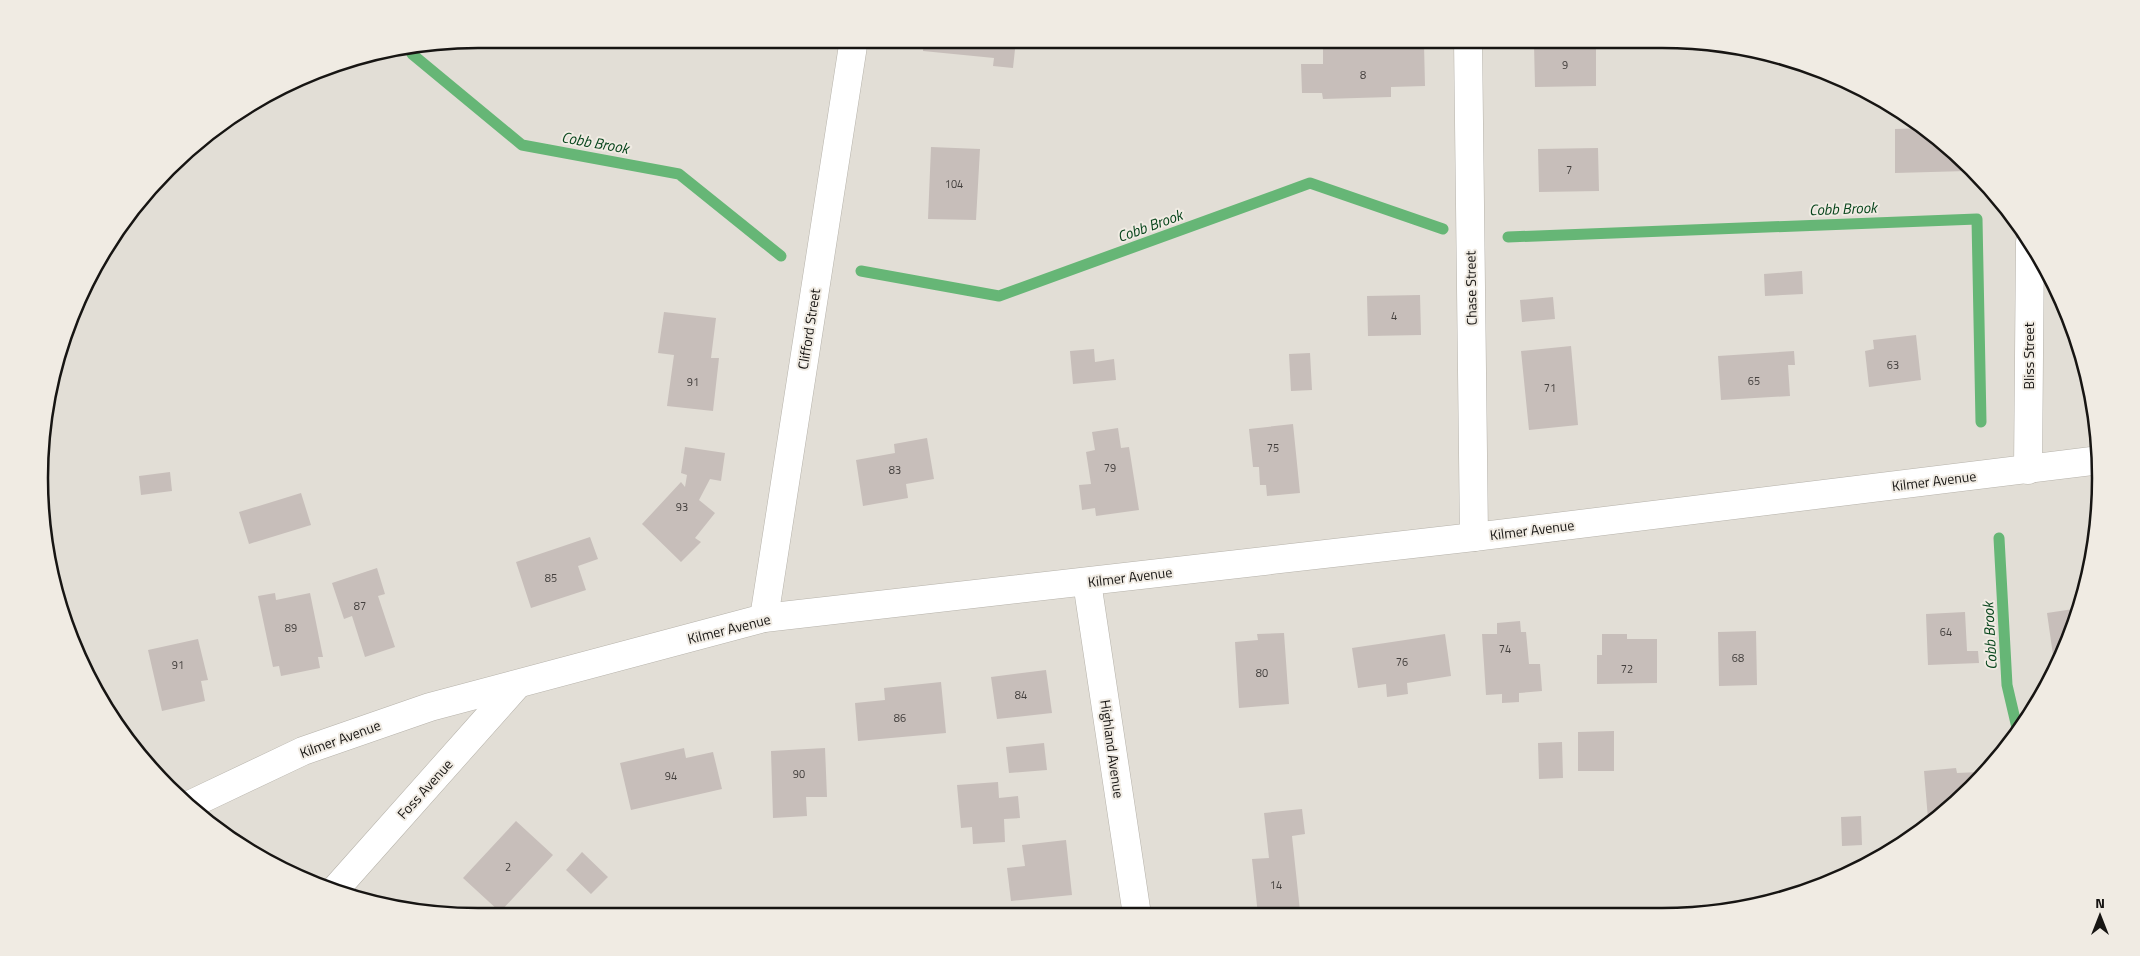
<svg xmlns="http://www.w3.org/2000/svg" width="2140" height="956" font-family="'Titillium Web',sans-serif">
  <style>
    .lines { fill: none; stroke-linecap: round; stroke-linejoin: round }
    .stream { stroke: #66b676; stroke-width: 11 }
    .building { fill: #c7beba }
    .minor-casing { stroke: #b6b2aa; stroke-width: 29 }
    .tertiary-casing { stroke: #b6b2aa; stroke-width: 29 }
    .minor { stroke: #fff; stroke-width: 28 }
    .tertiary { stroke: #fff; stroke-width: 28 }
    .labels { text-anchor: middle; stroke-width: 4; stroke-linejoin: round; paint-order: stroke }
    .number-label { font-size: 11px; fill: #433f3d }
    .street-label { font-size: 14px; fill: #171513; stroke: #f0ebe3 }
    .water-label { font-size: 15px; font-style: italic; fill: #06441b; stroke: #f0ebe3 }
    .rim { fill: none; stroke: #171513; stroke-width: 2.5 }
  </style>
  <rect width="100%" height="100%" fill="#e2ded6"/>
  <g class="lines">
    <path class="stream" d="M 411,50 L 412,54 L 522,145 L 679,174 L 781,256
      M 1508,237 L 1977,219 L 1981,422
      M 861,271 L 999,296 L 1310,183 L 1443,229
      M 1999,538 L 2007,685 L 2018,732"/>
  </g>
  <path class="building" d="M 924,39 L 1016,40 L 1013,68 L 993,66 L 994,58 L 923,51 Z
    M 1596,42 L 1596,86 L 1535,87 L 1534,44 Z
    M 1424,44 L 1425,86 L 1391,87 L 1391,97 L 1323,99 L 1322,93 L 1302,93 L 1301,64 L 1323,64 L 1323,47 Z
    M 1925,128 L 1952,148 L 1967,164 L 1967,171 L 1895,173 L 1895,129 Z
    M 931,147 L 980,149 L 976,220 L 928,219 Z
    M 1598,148 L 1599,191 L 1539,192 L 1538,149 Z
    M 1802,271 L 1803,294 L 1765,296 L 1764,274 Z
    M 1420,295 L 1421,335 L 1368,336 L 1367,296 Z
    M 1553,297 L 1555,319 L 1522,322 L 1520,300 Z
    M 664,312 L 716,318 L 711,358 L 719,358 L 713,411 L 667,406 L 674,355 L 658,353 Z
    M 1916,335 L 1921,380 L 1869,387 L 1865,351 L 1874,349 L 1873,340 Z
    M 1571,346 L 1578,425 L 1529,430 L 1521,351 Z
    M 1094,349 L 1095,362 L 1114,359 L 1116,380 L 1073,384 L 1070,351 Z
    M 1794,351 L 1795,365 L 1788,365 L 1790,396 L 1721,400 L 1718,356 Z
    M 1310,353 L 1312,390 L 1291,391 L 1289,354 Z
    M 1293,424 L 1300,493 L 1267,496 L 1266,485 L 1260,485 L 1259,467 L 1253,467 L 1249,429 Z
    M 1118,428 L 1121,448 L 1129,447 L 1139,510 L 1096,516 L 1095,508 L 1082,510 L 1079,485 L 1091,484 L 1086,452 L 1095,450 L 1092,432 Z
    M 927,438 L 934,479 L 906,484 L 908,498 L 863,506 L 856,460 L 895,453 L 894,444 Z
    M 685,447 L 725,453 L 721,481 L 710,479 L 699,500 L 715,513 L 695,538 L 701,542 L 681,562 L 642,524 L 681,482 L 685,487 L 687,475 L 681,473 Z
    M 170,472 L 172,491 L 141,495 L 139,476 Z
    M 301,493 L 311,525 L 249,544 L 239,512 Z
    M 590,537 L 598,559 L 578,566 L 586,590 L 531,608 L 516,562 Z
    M 377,568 L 385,594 L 378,596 L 395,647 L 365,657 L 352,616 L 344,619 L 332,583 Z
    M 275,593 L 276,600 L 310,593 L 323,657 L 318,657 L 320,668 L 281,676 L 279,666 L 273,667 L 258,596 Z
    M 2080,608 L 2078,619 L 2061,654 L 2053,655 L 2047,613 Z
    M 1965,612 L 1967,651 L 1978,651 L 1979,663 L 1928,665 L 1926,614 Z
    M 1520,621 L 1521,632 L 1526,632 L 1529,664 L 1540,664 L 1542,691 L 1519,693 L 1519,702 L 1502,703 L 1502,694 L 1486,695 L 1482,634 L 1497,634 L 1497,623 Z
    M 1756,631 L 1757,685 L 1719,686 L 1718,632 Z
    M 1284,633 L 1289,704 L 1239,708 L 1235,642 L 1258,640 L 1257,634 Z
    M 1445,634 L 1451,676 L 1407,683 L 1408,694 L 1387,697 L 1386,684 L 1358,688 L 1352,648 Z
    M 1602,634 L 1627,634 L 1627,639 L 1657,639 L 1657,683 L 1597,684 L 1597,655 L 1602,655 Z
    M 198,639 L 208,680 L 201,681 L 205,701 L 162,711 L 148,650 Z
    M 1046,670 L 1052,713 L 997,719 L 991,677 Z
    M 941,682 L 946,733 L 858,741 L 855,703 L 885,700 L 884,688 Z
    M 1614,731 L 1614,771 L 1578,771 L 1578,732 Z
    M 1562,742 L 1563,778 L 1539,779 L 1538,743 Z
    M 1044,743 L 1047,770 L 1009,773 L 1006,747 Z
    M 684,748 L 686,758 L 713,752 L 722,789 L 631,810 L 620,763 Z
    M 825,748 L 827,797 L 806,797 L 807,816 L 773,818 L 771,751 Z
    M 1956,768 L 1957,773 L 1979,772 L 1979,777 L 1951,808 L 1934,819 L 1928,819 L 1924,771 Z
    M 998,782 L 999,798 L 1018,796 L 1020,818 L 1004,819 L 1005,842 L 973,844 L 972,827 L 961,828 L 957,785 Z
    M 1302,809 L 1305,834 L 1292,836 L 1300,911 L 1258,915 L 1252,859 L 1269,858 L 1264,813 Z
    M 1861,816 L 1862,845 L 1842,846 L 1841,817 Z
    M 516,821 L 553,855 L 500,912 L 463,878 Z
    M 1066,840 L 1072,895 L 1011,901 L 1007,868 L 1025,866 L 1022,845 Z
    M 582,852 L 608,877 L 591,894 L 566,870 Z"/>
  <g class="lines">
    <defs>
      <path id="minor" d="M 1468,39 L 1474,537
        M 2028,470 L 2030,242
        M 1087,582 L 1137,915
        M 764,618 L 854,39
        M 333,892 L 517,685"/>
      <path id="tertiary" d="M 187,806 L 303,751 L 430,707 L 764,618 L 1474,537 L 2100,460"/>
    </defs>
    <use href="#minor" class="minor-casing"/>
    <use href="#tertiary" class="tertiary-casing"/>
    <use href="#minor" class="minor"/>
    <use href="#tertiary" class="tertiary"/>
  </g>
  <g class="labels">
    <g class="number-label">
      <text x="1565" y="69">9</text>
      <text x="1363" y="79">8</text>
      <text x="1569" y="174">7</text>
      <text x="954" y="188">104</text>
      <text x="1394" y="320">4</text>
      <text x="1893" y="369">63</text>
      <text x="1754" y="385">65</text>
      <text x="693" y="386">91</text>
      <text x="1550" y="392">71</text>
      <text x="1273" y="452">75</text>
      <text x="1110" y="472">79</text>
      <text x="895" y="474">83</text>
      <text x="682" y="511">93</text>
      <text x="551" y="582">85</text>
      <text x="360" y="610">87</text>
      <text x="291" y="632">89</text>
      <text x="1946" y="636">64</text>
      <text x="1505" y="653">74</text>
      <text x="1738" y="662">68</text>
      <text x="1402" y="666">76</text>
      <text x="178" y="669">91</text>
      <text x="1627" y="673">72</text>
      <text x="1262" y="677">80</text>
      <text x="1021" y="699">84</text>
      <text x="900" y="722">86</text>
      <text x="799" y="778">90</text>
      <text x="671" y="780">94</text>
      <text x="508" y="871">2</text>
      <text x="1276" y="889">14</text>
    </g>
    <g class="street-label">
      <text transform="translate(1471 288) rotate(-91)" y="5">Chase Street</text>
      <text transform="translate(809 329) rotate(-81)" y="5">Clifford Street</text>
      <text transform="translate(2029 356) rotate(-90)" y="5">Bliss Street</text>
      <text transform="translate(1934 481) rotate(-7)" y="5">Kilmer Avenue</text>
      <text transform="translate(1532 530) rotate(-7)" y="5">Kilmer Avenue</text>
      <text transform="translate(1130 577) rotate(-7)" y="5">Kilmer Avenue</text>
      <text transform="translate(729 629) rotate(-14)" y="5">Kilmer Avenue</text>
      <text transform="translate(340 739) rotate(-20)" y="5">Kilmer Avenue</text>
      <text transform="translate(1112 749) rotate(82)" y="5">Highland Avenue</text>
      <text transform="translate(425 789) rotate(-48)" y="5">Foss Avenue</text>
    </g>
    <g class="water-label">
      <text transform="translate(595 143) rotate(10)" y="5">Cobb Brook</text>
      <text transform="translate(1843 209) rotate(-2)" y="5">Cobb Brook</text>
      <text transform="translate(1150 226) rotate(-20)" y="5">Cobb Brook</text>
      <text transform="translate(1990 636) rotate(-93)" y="5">Cobb Brook</text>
    </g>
  </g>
  <path d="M0 0H2140V956H0ZM478 48H1662A430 430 0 0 1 2092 478V478A430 430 0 0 1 1662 908H478A430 430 0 0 1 48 478V478A430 430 0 0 1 478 48Z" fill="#f0ebe3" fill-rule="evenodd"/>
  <path class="rim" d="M478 48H1662A430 430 0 0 1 2092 478V478A430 430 0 0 1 1662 908H478A430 430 0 0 1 48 478V478A430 430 0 0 1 478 48Z"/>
  <g transform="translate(2100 916)" stroke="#f0ebe3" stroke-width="4" paint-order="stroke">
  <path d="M0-4L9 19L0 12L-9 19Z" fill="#171513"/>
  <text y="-8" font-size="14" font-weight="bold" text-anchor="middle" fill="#171513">N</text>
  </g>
</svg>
